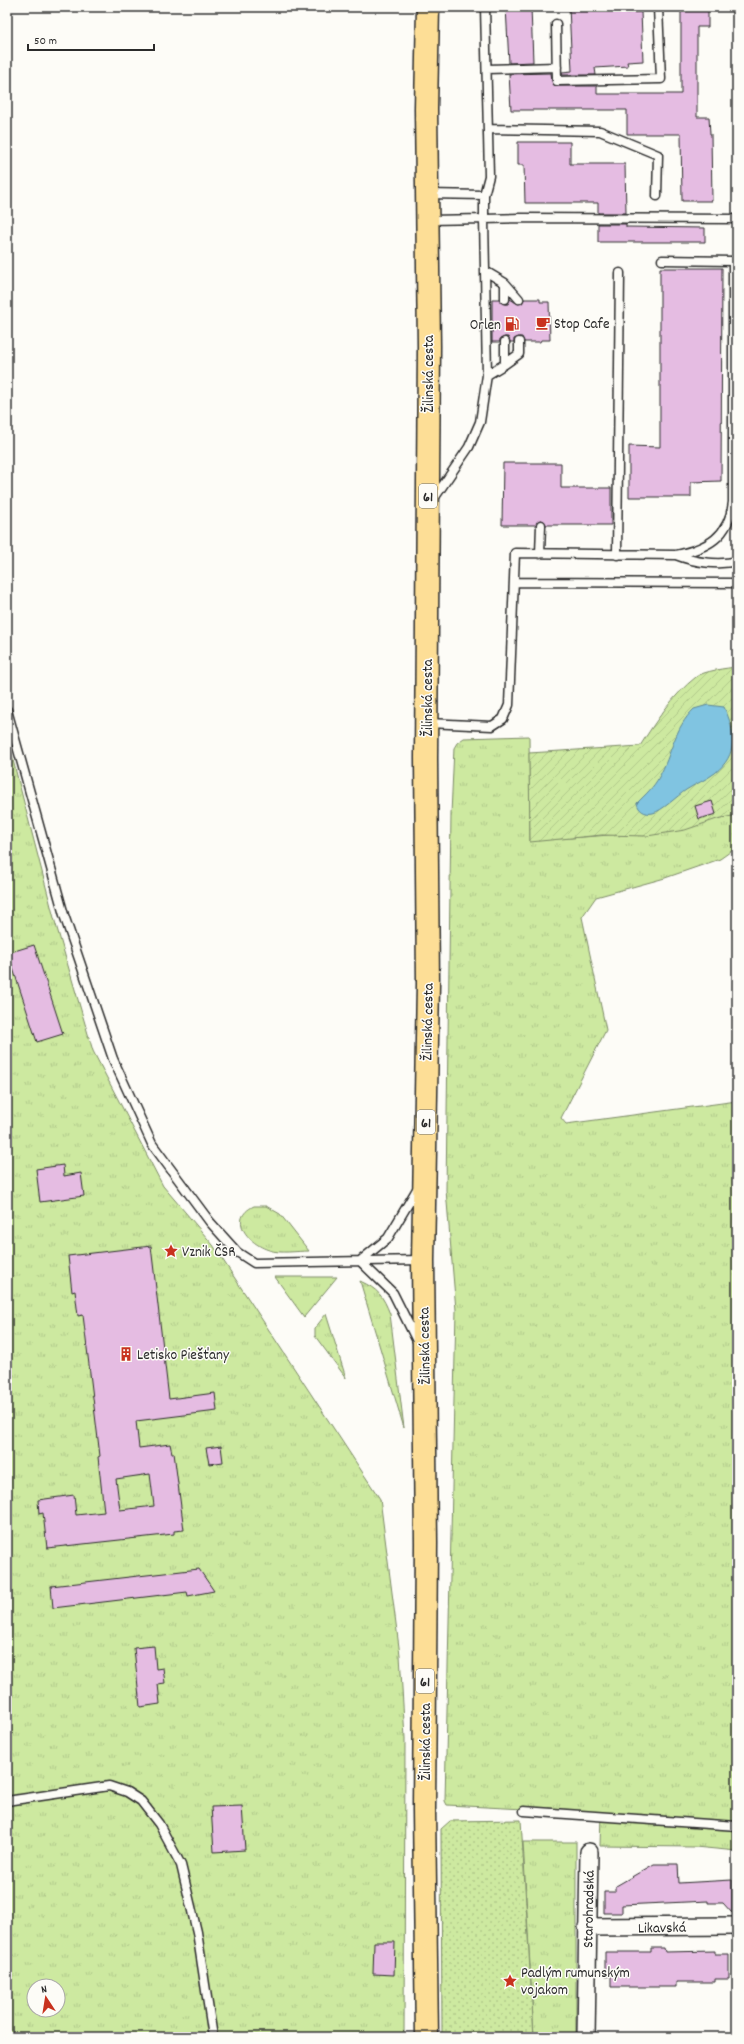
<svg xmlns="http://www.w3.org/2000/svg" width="744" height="2044" font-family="Dekko,sans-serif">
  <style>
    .grass { fill: url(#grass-tufts); stroke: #7c8a66; fill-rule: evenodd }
    .park { fill: url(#park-dots); stroke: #7c8a66 }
    .garden { fill: url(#garden-furrows); stroke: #7c8a66 }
    .water { fill: #80c4e1; stroke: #5e8798 }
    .building { fill: #e5bce2; stroke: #2b2b2b; fill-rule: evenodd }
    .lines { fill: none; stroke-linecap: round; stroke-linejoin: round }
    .service-casing { stroke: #2b2b2b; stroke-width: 11 }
    .minor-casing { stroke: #2b2b2b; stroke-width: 20 }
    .primary-casing { stroke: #2b2b2b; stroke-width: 25 }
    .service { stroke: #fdfcf7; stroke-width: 8 }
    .minor { stroke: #fdfcf7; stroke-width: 17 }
    .primary { stroke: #fdde96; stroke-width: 22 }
    .labels { text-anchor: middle; stroke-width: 3; stroke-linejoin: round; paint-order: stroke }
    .shield { fill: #fdfcf7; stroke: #6a6a68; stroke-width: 1 }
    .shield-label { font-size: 14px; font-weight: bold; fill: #2b2b2b }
    .poi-label { font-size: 15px; fill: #2b2b2b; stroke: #fdfcf7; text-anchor: start }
    .street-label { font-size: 15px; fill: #2b2b2b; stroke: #fdfcf7 }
  </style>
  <defs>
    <pattern id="grass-tufts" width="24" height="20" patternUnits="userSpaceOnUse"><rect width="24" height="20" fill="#cde9a0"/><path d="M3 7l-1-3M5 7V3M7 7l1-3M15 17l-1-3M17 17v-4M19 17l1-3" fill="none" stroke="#b0c88a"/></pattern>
    <pattern id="park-dots" width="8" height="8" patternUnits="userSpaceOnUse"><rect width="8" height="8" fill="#cde9a0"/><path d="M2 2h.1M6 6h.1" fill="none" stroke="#b0c88a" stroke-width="1.8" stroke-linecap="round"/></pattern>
    <pattern id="garden-furrows" width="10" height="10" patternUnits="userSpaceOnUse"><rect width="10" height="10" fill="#cde9a0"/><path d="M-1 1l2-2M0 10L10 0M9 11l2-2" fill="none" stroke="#b0c88a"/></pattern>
  </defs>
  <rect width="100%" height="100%" fill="#fdfcf7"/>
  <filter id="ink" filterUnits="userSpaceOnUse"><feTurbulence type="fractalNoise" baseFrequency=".025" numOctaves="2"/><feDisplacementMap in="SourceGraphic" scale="8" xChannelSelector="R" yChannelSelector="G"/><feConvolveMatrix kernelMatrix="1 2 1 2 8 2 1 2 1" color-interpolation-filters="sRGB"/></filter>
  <g filter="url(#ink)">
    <path class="grass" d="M 529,736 L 530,841 L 623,834 L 737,815 L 737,847 L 720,859 L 665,878 L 596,897 L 582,917 L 606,1030 L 561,1118 L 566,1124 L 737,1101 L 737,1851 L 695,1847 L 600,1846 L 601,1813 L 447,1805 L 445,1801 L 456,1310 L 446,1190 L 451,814 L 454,748 L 457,743 L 464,738 Z
      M 7,737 L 54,918 L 93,1051 L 163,1186 L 213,1245 L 380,1499 L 400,1655 L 405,1738 L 404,2037 L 7,2037 ZM 34,1986 L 58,1986 L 58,2010 L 34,2010 Z
      M 254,1206 L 266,1206 L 280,1214 L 309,1251 C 297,1251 280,1254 269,1250 C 249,1244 227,1219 254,1206 Z
      M 275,1277 L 337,1277 L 304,1317 Z
      M 360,1281 C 378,1289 383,1296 390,1314 L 404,1428 Z
      M 326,1314 L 346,1378 L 315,1336 L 315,1328 Z
      M 523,1842 L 576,1842 L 576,2037 L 534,2037 Z"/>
    <path class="park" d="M 521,1820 L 534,2037 L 442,2037 L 441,1829 L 450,1821 Z"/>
    <path class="garden" d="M 737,667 L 737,815 L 717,819 L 685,830 L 647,836 L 602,835 L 530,842 L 529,753 L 640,746 C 655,722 673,695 696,677 C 703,671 727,668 737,667 Z"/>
    <path class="water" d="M 708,705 L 724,707 C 736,732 738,755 715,773 C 706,780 695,784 686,790 C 677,796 662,811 653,813 C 645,815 638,810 637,803 C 645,795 654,787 659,777 C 672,754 674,728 694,709 Z"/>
    <path class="building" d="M 506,7 L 531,7 L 533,62 L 509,63 Z
      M 569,7 L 621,7 L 622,13 L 641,12 L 643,61 L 627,62 L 628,66 L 595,68 L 596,75 L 562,75 L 562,72 L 572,71 Z
      M 681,7 L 708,7 L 708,27 L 697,27 L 697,117 L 709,117 L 710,134 L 711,134 L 712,201 L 682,201 L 681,134 L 627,134 L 627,110 L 511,110 L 509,74 L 551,73 L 552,81 L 555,86 L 597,86 L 597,94 L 681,94 Z
      M 518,142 L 570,142 L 570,164 L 625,164 L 626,213 L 598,213 L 598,203 L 525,203 L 524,165 L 518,165 Z
      M 598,224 L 626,224 L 626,227 L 705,228 L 705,242 L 598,242 Z
      M 660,268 L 722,268 L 721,481 L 691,482 L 691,497 L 629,497 L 629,446 L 660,447 Z
      M 492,299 L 500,299 L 500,302 L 505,304 L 508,304 L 510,299 L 518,304 L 522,303 L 524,299 L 540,299 L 540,302 L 549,302 L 550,340 L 541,340 L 540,342 L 524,342 L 522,337 L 519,337 L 514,339 L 514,342 L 510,342 L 508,337 L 505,337 L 500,339 L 500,342 L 492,342 Z
      M 503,463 L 561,463 L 561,488 L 611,488 L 611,525 L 546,525 L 544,521 L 541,520 L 536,525 L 502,525 Z
      M 712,801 L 716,814 L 699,819 L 695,806 Z
      M 34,945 L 63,1034 L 37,1042 L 8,953 Z
      M 63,1165 L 64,1176 L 81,1173 L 84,1196 L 40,1202 L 36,1169 Z
      M 151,1246 L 169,1399 L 215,1393 L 217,1411 L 136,1421 L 139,1448 L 170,1444 L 172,1453 L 174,1453 L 184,1530 L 174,1531 L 174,1534 L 47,1548 L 43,1513 L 39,1514 L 38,1500 L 74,1495 L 76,1515 L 104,1512 L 98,1457 L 100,1456 L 83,1315 L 78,1316 L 75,1291 L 72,1292 L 68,1256 ZM 150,1474 L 154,1506 L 120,1510 L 116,1479 Z
      M 221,1446 L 223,1462 L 209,1464 L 206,1448 Z
      M 199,1569 L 214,1591 L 188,1596 L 187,1592 L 53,1608 L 51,1586 Z
      M 154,1646 L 156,1669 L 163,1668 L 165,1683 L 158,1684 L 160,1704 L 140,1707 L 134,1648 Z
      M 242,1806 L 245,1850 L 214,1852 L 211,1807 Z
      M 654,1864 L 678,1864 L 679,1883 L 732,1880 L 732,1913 L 723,1903 L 708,1903 L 708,1901 L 622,1905 L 622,1913 L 604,1913 L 604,1892 L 616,1892 L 616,1886 Z
      M 374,1942 L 395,1942 L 394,1975 L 373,1974 Z
      M 651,1948 L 664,1948 L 665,1952 L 715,1951 L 715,1954 L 729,1954 L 729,1979 L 715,1979 L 715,1982 L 676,1982 L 676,1987 L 611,1987 L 611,1976 L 605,1977 L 605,1952 L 651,1952 Z"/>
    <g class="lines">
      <defs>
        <path id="service" d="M 485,7 L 489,176 L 484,195 L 484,219 L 520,218 L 737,219
          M 556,24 L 557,81 L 661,79 L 658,7
          M 487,69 L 557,67
          M 488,129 L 600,131 L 658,155 L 657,196
          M 427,194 L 484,195
          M 429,220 L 484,219 L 487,375 L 480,422 L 469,447 L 433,500
          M 485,271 L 505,283 L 505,299
          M 505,283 L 519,299
          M 505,364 L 519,354 L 519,342
          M 487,375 L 505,364 L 505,342
          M 540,554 L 541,525
          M 617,555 L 620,273
          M 676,555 C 694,562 718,566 737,561
          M 514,582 L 737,583
          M 7,710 L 64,915 L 113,1059 L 152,1144 L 210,1222 L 237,1252 L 254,1263 L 422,1260
          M 428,723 L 492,726 L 503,719 L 509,705 L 515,553 L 676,555 C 708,548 729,537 733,502 L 733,261 L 662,260
          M 417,1189 L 388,1238 L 360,1261 L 393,1293 L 418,1343
          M 7,1801 L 109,1786 L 127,1792 L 141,1801 L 159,1824 L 181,1865 L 197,1932 L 213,2037
          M 524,1811 L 737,1826"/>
        <path id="minor" d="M 587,1927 L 737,1926
          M 586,2037 L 589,1852"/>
        <path id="primary" d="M 427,2037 L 424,1810 L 426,1543 L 423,1260 L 428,984 L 426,758 L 429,346 L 426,109 L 428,7"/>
      </defs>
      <use href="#service" class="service-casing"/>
      <use href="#minor" class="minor-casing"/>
      <use href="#primary" class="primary-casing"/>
      <use href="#service" class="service"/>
      <use href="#minor" class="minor"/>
      <use href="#primary" class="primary"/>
    </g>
  </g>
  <defs>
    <symbol id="cafe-bare" viewBox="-9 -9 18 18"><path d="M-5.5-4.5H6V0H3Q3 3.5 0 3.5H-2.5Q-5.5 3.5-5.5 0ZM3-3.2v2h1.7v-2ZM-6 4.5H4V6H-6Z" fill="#c8321e" stroke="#fdfcf7" stroke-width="2.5" paint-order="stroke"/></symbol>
    <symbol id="fuel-bare" viewBox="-9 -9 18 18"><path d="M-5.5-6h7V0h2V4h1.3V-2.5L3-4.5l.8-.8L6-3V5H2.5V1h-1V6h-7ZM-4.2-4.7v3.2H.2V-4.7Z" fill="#c8321e" stroke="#fdfcf7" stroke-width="2.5" paint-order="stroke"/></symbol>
    <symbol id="sight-bare" viewBox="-9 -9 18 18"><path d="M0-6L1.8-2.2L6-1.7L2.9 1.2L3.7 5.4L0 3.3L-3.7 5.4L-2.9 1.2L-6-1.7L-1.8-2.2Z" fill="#c8321e" stroke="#fdfcf7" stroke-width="2.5" paint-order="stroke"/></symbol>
    <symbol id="building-bare" viewBox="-9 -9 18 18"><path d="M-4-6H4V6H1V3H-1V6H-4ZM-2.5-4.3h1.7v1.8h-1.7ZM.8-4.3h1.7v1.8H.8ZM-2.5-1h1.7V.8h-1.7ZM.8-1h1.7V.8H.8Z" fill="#c8321e" stroke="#fdfcf7" stroke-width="2.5" paint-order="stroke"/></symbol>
  </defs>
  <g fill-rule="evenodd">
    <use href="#cafe-bare" x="533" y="313" width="20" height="20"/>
    <use href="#fuel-bare" x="502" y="314" width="20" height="20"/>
    <use href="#sight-bare" x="161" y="1241" width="20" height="20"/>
    <use href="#building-bare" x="116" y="1344" width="20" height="20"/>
    <use href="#sight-bare" x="500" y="1971" width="20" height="20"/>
  </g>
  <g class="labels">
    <g class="shield">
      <rect x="419" y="484" width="18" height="24" rx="3"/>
      <rect x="417" y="1110" width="18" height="24" rx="3"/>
      <rect x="416" y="1669" width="18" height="24" rx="3"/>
    </g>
    <g class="shield-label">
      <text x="428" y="501">61</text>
      <text x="426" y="1127">61</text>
      <text x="425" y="1686">61</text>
    </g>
    <g class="poi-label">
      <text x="554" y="328">Stop Cafe</text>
      <text x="501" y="329" text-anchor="end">Orlen</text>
      <text x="182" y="1256">Vznik ČSR</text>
      <text x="137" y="1359">Letisko Piešťany</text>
      <text x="521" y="1977">Padlým rumunským<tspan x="521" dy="17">vojakom</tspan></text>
    </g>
    <g class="street-label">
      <text transform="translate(428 374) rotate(-90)" y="5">Žilinská cesta</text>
      <text transform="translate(427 698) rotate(-90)" y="5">Žilinská cesta</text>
      <text transform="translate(427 1022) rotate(-89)" y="5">Žilinská cesta</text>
      <text transform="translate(424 1346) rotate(-91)" y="5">Žilinská cesta</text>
      <text transform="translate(425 1742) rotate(-90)" y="5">Žilinská cesta</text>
      <text transform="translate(588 1909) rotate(-89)" y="5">Starohradská</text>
      <text transform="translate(662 1927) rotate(-1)" y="5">Likavská</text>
    </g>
  </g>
  <rect width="744" height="2044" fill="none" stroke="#fdfcf7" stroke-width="24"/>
  <rect x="12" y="12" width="720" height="2020" fill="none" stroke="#2b2b2b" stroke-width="1.5" filter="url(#ink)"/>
  <g transform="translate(46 1998) rotate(348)"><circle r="19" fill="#fdfcf7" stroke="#a9a8a5"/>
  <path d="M0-3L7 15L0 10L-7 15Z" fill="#c8321e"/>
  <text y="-6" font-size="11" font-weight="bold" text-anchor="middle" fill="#2b2b2b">N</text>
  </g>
  <path d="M28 44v6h126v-6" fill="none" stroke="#2b2b2b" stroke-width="2"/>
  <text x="34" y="44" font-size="12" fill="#2b2b2b" stroke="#fdfcf7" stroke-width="3" paint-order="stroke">50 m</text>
</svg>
